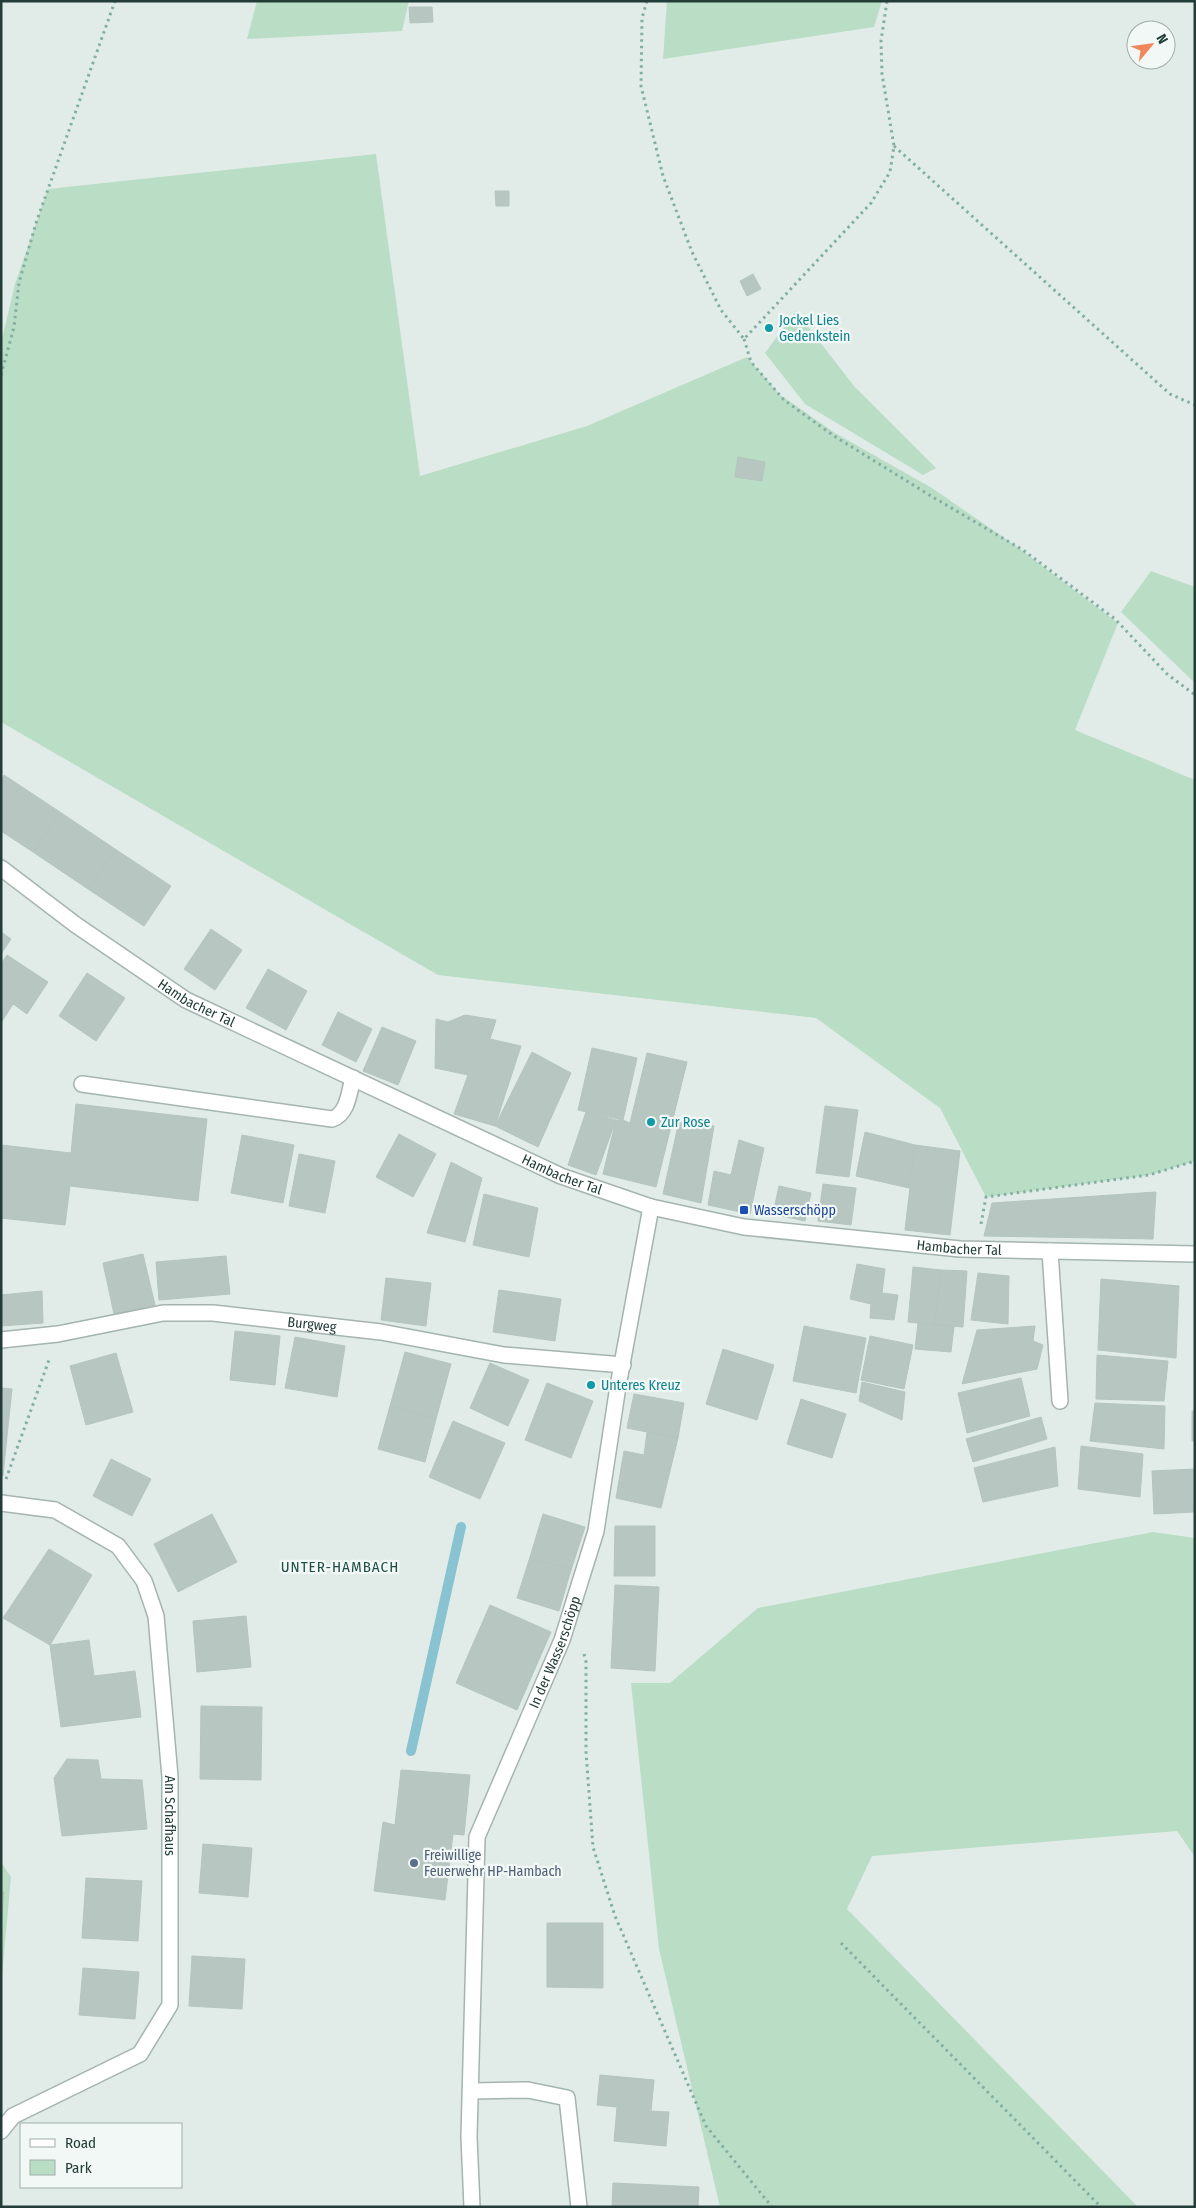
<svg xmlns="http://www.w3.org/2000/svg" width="1196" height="2208" font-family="'Fira Sans Condensed',sans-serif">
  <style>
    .green { fill: #baddc5 }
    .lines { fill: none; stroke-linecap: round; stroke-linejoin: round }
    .stream { stroke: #89c2d1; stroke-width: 10 }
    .building { fill: #b7c6c1; stroke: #b4c5bf }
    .minor-casing { stroke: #a4b4af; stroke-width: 18 }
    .path { stroke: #82afa3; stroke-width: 3; stroke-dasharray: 2.5 4; stroke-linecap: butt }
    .minor { stroke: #fff; stroke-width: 15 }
    .culture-dot { fill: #0f9aa8; stroke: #f2f8f5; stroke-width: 2 }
    .transit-dot { fill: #1a4fb4; stroke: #f2f8f5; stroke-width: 2 }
    .service-dot { fill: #5c6f8a; stroke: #f2f8f5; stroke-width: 2 }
    .labels { text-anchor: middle; stroke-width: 4.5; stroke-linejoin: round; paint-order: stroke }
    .culture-label { font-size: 14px; fill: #0d838f; stroke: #f2f8f5; text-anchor: start }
    .street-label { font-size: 14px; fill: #223c37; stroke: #f2f8f5 }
    .transit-label { font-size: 14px; fill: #164399; stroke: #f2f8f5; text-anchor: start }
    .service-label { font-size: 14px; fill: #4e5e75; stroke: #f2f8f5; text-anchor: start }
    .neighbourhood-label { font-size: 15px; letter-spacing: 1px; fill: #1e4e45; stroke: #f2f8f5 }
  </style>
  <rect width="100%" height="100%" fill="#e1ece8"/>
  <path class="green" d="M 257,1 L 409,1 L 402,31 L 247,39 Z
    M 667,1 L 882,1 L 874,27 L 663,59 Z
    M 376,154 L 420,476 L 587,426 L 747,357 L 779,394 L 835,433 L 932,488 L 1016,546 L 1118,623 L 1075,730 L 1195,780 L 1195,1161 L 1149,1175 L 986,1197 L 940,1108 L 816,1018 L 438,975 L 1,722 L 1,343 L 15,284 L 48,189 Z
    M 796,311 L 854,386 L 936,468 L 923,475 L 805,404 L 765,353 Z
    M 1151,571 L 1195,587 L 1195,683 L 1121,612 Z
    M 1153,1532 L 1195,1538 L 1195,1857 L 1177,1831 L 872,1856 L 847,1909 L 1138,2207 L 720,2207 L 659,1949 L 631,1683 L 670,1683 L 758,1608 Z
    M 1,1862 L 11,1877 L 1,1986 Z"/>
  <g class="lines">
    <path class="stream" d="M 411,1751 L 461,1527"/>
  </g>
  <path class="building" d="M 409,7 L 432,7 L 433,22 L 410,23 Z
    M 495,191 L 509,191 L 509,206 L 496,206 Z
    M 753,274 L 761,289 L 747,296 L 740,281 Z
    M 738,457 L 765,462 L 762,481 L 735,477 Z
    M 4,775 L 60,812 L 33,852 L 1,831 L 1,780 Z
    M 60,812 L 115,849 L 88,889 L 33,852 Z
    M 115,849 L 171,886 L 144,926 L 88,889 Z
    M 211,929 L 242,950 L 215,990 L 184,969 Z
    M 1,932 L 11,939 L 1,954 Z
    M 7,955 L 48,982 L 27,1014 L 13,1004 L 1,1023 L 1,964 Z
    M 268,969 L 307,991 L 286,1030 L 246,1008 Z
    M 87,973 L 125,998 L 96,1041 L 59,1016 Z
    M 338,1012 L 372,1029 L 356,1062 L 322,1045 Z
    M 465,1015 L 496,1020 L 490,1039 L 521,1046 L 495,1126 L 454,1114 L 468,1075 L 435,1068 L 436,1019 L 448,1022 Z
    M 382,1027 L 416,1041 L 398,1085 L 363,1071 Z
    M 592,1048 L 637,1058 L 623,1120 L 578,1110 Z
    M 532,1052 L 571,1073 L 538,1147 L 495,1126 Z
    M 647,1053 L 687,1062 L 656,1187 L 603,1174 L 616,1120 L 623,1120 L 630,1123 Z
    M 76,1104 L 207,1119 L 198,1201 L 70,1186 L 65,1225 L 1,1218 L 1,1145 L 71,1153 Z
    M 825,1106 L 858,1110 L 849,1177 L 816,1173 Z
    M 586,1112 L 616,1120 L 596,1175 L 568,1165 Z
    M 679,1121 L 714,1126 L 701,1203 L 663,1194 Z
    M 865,1132 L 915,1145 L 909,1188 L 856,1176 Z
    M 399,1134 L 436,1154 L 413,1197 L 376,1177 Z
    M 242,1135 L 294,1145 L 283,1203 L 231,1193 Z
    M 739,1140 L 764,1148 L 750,1214 L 708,1205 L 714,1171 L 731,1175 Z
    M 915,1145 L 960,1151 L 950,1235 L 905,1230 Z
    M 299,1154 L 335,1161 L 325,1213 L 289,1206 Z
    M 451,1162 L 482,1178 L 465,1242 L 427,1233 Z
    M 823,1184 L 856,1188 L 851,1225 L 818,1221 Z
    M 779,1186 L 811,1193 L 805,1221 L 773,1214 Z
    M 1156,1192 L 1153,1239 L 984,1236 L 992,1203 Z
    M 484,1194 L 538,1208 L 529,1257 L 473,1245 Z
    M 143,1254 L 155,1305 L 114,1314 L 103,1263 Z
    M 226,1256 L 230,1294 L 159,1300 L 156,1262 Z
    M 857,1264 L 885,1269 L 882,1293 L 898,1295 L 894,1320 L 870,1318 L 871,1304 L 850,1299 Z
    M 913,1267 L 941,1270 L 935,1325 L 908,1322 Z
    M 941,1270 L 967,1271 L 963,1327 L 935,1325 Z
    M 978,1273 L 1009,1276 L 1008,1324 L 971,1320 Z
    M 386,1278 L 431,1283 L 426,1326 L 381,1320 Z
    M 1101,1279 L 1179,1286 L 1176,1358 L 1098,1350 Z
    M 499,1290 L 561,1299 L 555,1341 L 493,1332 Z
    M 42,1291 L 43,1323 L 1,1326 L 1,1295 Z
    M 918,1323 L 954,1326 L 951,1352 L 915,1349 Z
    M 804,1326 L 866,1338 L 856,1393 L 793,1381 Z
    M 1035,1326 L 1033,1341 L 1043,1345 L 1037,1369 L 962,1384 L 977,1330 Z
    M 235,1331 L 280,1336 L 275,1385 L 230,1380 Z
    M 870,1336 L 913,1345 L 904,1389 L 861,1380 Z
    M 295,1337 L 345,1346 L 337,1397 L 285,1388 Z
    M 723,1349 L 774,1365 L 757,1420 L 706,1404 Z
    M 405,1352 L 451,1364 L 436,1419 L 390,1406 Z
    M 116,1353 L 133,1412 L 86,1425 L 70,1366 Z
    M 1097,1355 L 1168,1361 L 1164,1401 L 1096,1399 Z
    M 490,1363 L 529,1380 L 508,1426 L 470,1408 Z
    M 1021,1378 L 1030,1416 L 967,1433 L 958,1393 Z
    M 862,1382 L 905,1392 L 902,1420 L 859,1401 Z
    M 547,1383 L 593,1401 L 571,1458 L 525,1440 Z
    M 1,1388 L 12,1389 L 7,1436 L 1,1436 Z
    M 634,1394 L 684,1403 L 678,1438 L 627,1428 Z
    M 801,1399 L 846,1414 L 832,1458 L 787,1444 Z
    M 1095,1403 L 1165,1406 L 1164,1449 L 1090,1441 Z
    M 390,1406 L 436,1419 L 425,1462 L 378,1449 Z
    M 1192,1411 L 1195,1411 L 1195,1441 L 1192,1441 Z
    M 1041,1417 L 1047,1439 L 973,1462 L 966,1439 Z
    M 453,1421 L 505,1443 L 480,1499 L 429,1477 Z
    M 647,1432 L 678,1438 L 661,1508 L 616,1498 L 624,1451 L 644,1455 Z
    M 1,1436 L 7,1436 L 3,1476 L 1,1476 Z
    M 1081,1446 L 1143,1454 L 1140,1497 L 1078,1489 Z
    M 1055,1447 L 1058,1486 L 983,1502 L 974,1468 Z
    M 111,1459 L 151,1479 L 132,1516 L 93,1496 Z
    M 1195,1469 L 1195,1512 L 1154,1514 L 1152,1471 Z
    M 212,1514 L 237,1562 L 178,1592 L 154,1544 Z
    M 543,1514 L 585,1527 L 571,1570 L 530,1557 Z
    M 615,1526 L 655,1526 L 655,1576 L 614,1576 Z
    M 49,1549 L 92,1575 L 50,1645 L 3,1618 Z
    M 530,1557 L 571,1570 L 559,1611 L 517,1598 Z
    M 615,1585 L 659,1587 L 655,1671 L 611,1668 Z
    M 490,1605 L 551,1632 L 517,1710 L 456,1683 Z
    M 246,1616 L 251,1667 L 197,1672 L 193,1621 Z
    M 89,1640 L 94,1676 L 135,1671 L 141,1717 L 61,1727 L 50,1645 Z
    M 201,1706 L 262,1707 L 261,1780 L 200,1779 Z
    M 67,1759 L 98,1760 L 101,1779 L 142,1780 L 147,1829 L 62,1836 L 54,1778 Z
    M 401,1770 L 470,1775 L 464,1835 L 453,1834 L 445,1900 L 374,1891 L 383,1822 L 395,1825 Z
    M 203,1844 L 252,1848 L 248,1897 L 199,1893 Z
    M 86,1878 L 142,1881 L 138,1941 L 82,1938 Z
    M 1,1891 L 4,1892 L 1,1924 Z
    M 547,1923 L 603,1923 L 603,1988 L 547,1987 Z
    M 192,1956 L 245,1959 L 242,2009 L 189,2006 Z
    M 83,1968 L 139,1972 L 135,2019 L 79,2015 Z
    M 600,2075 L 654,2080 L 651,2111 L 669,2112 L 666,2146 L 614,2141 L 617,2107 L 597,2105 Z
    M 613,2183 L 699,2187 L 698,2207 L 612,2207 Z"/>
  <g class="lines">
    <defs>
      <g id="minor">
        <path id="s1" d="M 1,868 L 76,925 L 186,1000 L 561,1176 L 651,1207 L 744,1227 L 960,1249 L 1195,1254"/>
        <path d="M 82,1084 L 332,1119 C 348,1114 349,1092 353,1078"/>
        <path d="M 1050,1251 L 1060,1401"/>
        <path id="s2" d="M 1,1340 L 58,1334 L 163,1313 L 213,1313 L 381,1332 L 504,1355 L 623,1365"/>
        <path id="s3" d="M 1,1503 L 55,1510 L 118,1546 L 144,1581 L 156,1616 L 170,1777 L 170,2005 L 140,2054 L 13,2116 L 1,2131"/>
        <path d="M 472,2091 L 528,2090 L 567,2098 L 579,2207"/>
        <path id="s4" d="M 472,2207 L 469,2137 L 477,1837 L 562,1640 L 596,1531 L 618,1386 L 651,1207"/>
      </g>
    </defs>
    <use href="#minor" class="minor-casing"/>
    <path class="path" d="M 647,1 L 642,18 L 641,86 L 663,176 L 692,252 L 721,310 L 744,339 L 871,203 L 890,172 L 894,146 L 882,74 L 881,41 L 887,1
      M 894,146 L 1170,394 L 1195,405
      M 744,339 L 751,362 L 784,400 L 834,436 L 931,496 L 1023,550 L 1115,619 L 1167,674 L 1195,695
      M 1,375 L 14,327 L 19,283 L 36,223 L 115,1
      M 981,1224 L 986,1197 L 1149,1175 L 1195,1161
      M 6,1479 L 49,1360
      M 584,1654 L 586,1662 L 586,1752 L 593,1847 L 615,1916 L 706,2126 L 772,2207
      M 841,1943 L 1101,2207"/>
    <use href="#minor" class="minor"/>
  </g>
  <g class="culture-dot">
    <circle cx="769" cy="328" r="5"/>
    <circle cx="651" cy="1122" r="5"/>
    <circle cx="591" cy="1385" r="5"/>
  </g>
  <rect class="transit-dot" x="739" y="1205" width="10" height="10" rx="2.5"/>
  <circle class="service-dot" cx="414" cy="1863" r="5"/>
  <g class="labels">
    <g class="culture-label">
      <text x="779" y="325">Jockel Lies<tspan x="779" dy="16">Gedenkstein</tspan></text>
      <text x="661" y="1127">Zur Rose</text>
      <text x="601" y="1390">Unteres Kreuz</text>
    </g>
    <g class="street-label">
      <text dy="5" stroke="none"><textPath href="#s1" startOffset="238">Hambacher Tal</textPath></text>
      <text dy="5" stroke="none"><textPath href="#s1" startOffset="642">Hambacher Tal</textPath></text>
      <text dy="5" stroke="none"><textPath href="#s1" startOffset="1048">Hambacher Tal</textPath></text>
      <text dy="5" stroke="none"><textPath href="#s2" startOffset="314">Burgweg</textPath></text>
      <text dy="5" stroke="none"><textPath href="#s4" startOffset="571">In der Wasserschöpp</textPath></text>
      <text dy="5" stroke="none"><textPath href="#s3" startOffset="408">Am Schafhaus</textPath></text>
    </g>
    <g class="transit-label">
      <text x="754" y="1215">Wasserschöpp</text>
    </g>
    <g class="service-label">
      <text x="424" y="1860">Freiwillige<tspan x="424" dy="16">Feuerwehr HP-Hambach</tspan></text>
    </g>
    <g class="neighbourhood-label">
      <text x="340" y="1572">UNTER-HAMBACH</text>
    </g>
  </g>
  <rect width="1196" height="2208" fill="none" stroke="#223c37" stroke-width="5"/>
  <rect x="20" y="2123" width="162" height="65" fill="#f2f8f5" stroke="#9fada9"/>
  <rect x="30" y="2139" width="25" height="8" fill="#ffffff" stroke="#9fada9"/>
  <text x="65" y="2148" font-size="15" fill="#223c37">Road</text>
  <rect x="30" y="2160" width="25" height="15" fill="#baddc5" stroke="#9fada9"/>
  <text x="65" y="2173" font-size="15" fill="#223c37">Park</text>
  <g transform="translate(1151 45) rotate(61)"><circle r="24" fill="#f2f8f5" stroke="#9fada9"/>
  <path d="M0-4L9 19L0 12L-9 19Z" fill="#f1875a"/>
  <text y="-8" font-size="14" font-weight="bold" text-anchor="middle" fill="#223c37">N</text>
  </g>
</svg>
